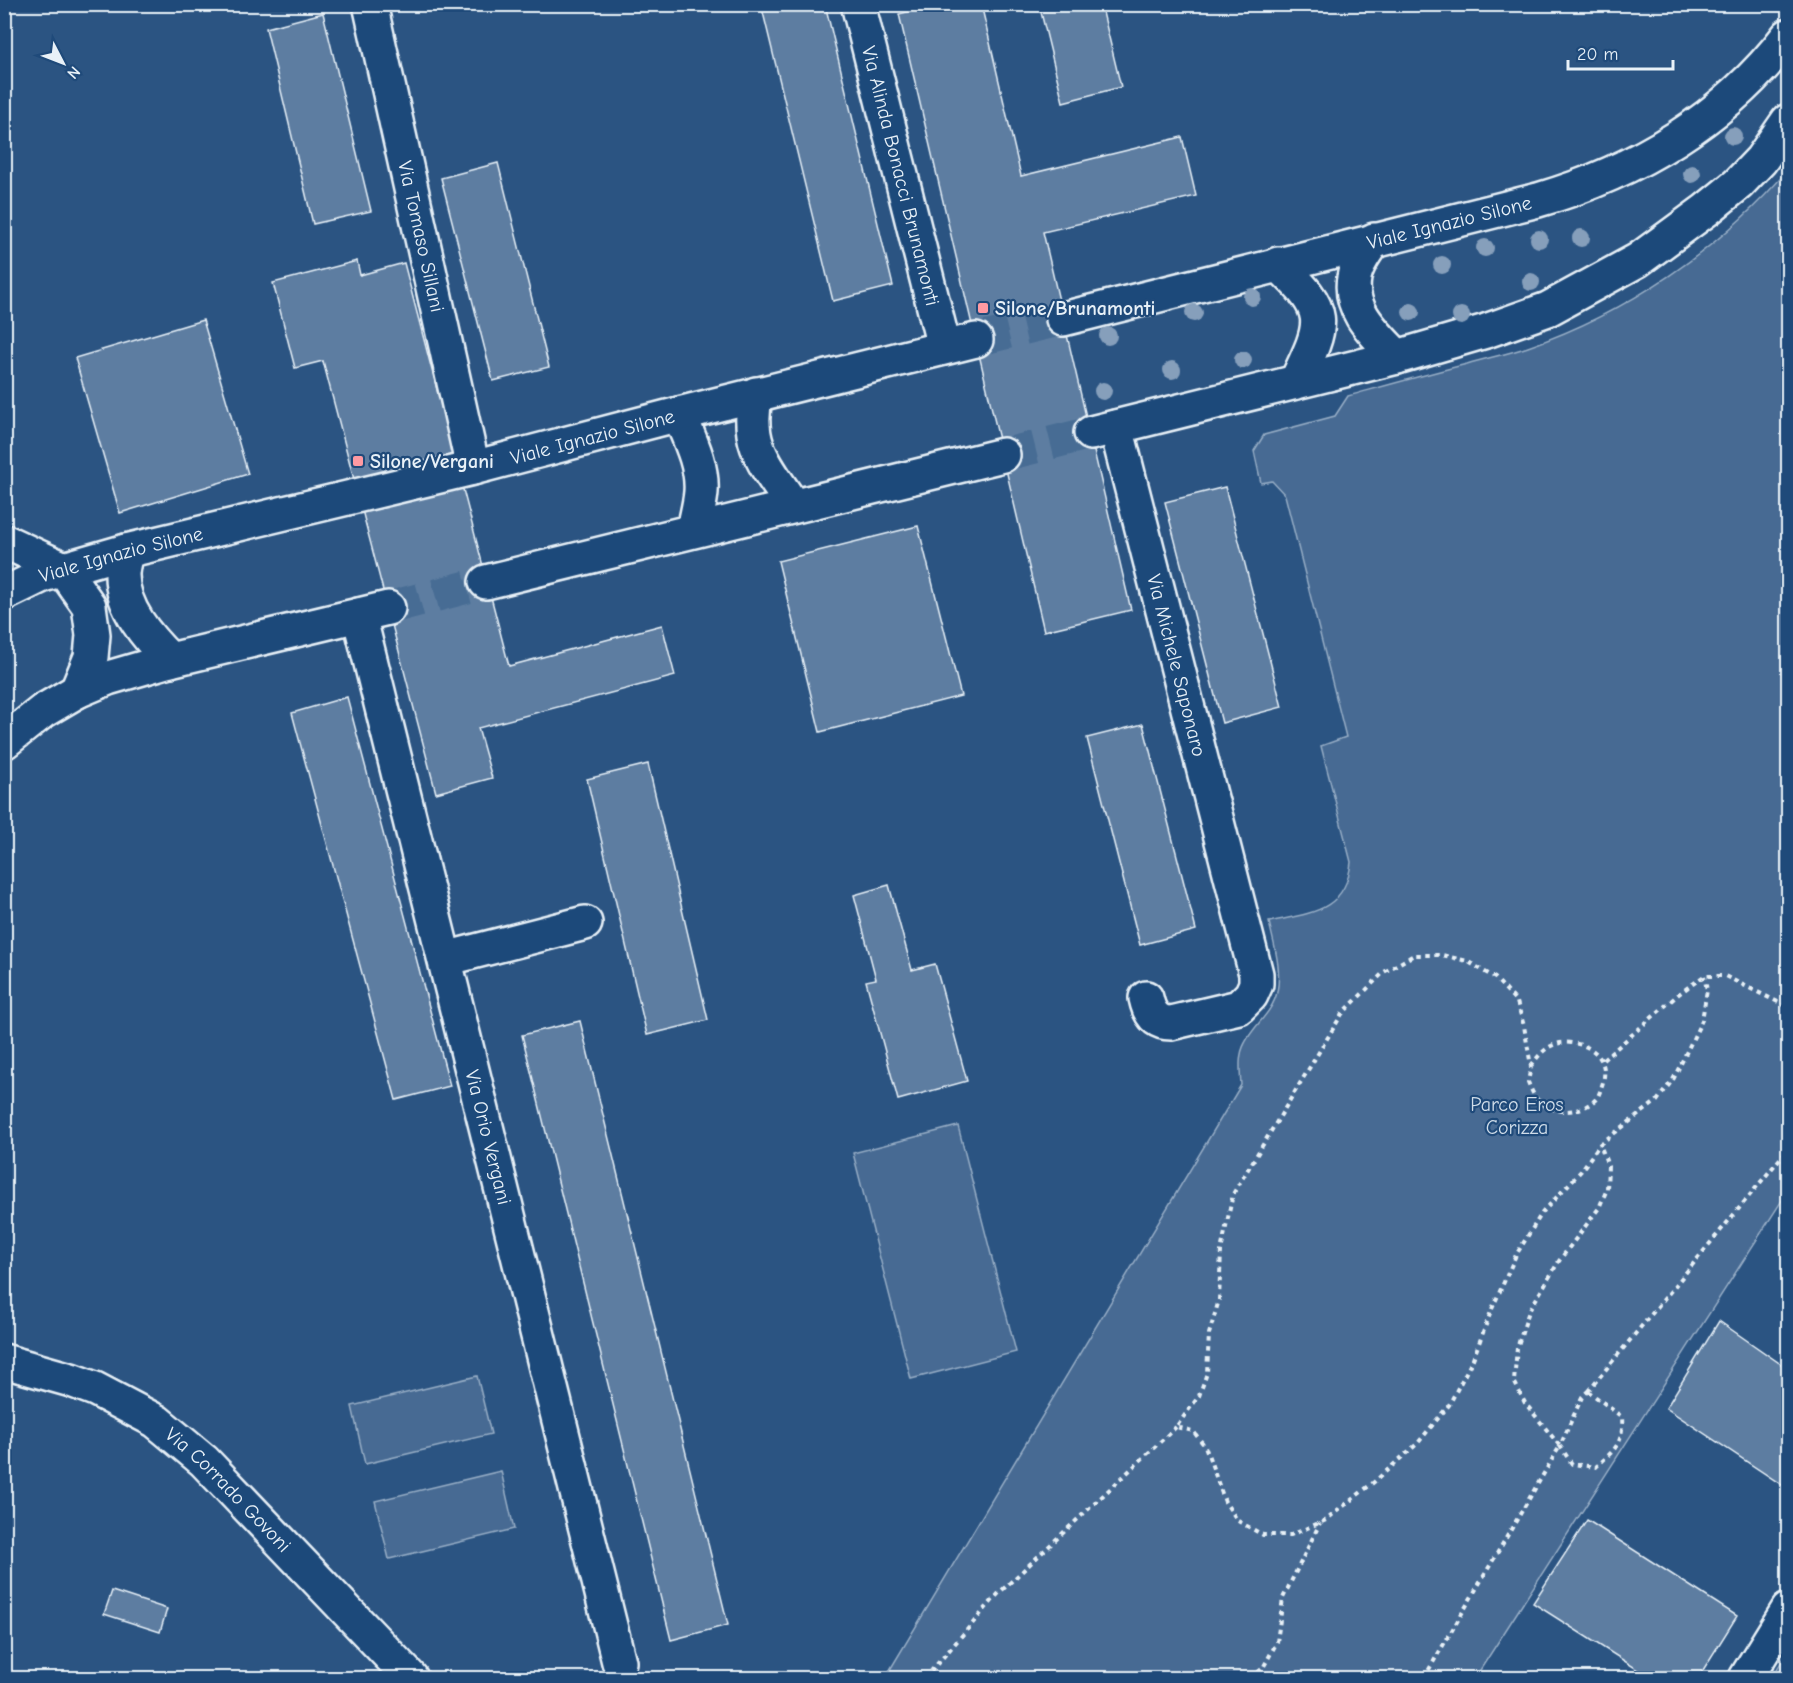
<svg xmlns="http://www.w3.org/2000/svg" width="1793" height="1683" font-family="'Comic Neue',sans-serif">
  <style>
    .green { fill: #476b93; stroke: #98aec6; stroke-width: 1.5 }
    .building { fill: #5d7da1; stroke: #e8f1f8; stroke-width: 1.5 }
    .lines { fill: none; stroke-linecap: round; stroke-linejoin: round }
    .tertiary-tunnel { stroke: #476c94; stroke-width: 33; stroke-dasharray: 33 16; stroke-linecap: butt }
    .minor-casing { stroke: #e8f1f8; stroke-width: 38 }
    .tertiary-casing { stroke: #e8f1f8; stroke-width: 38 }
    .path { stroke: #e8f1f8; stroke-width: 4; stroke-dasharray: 4.5 4.5; stroke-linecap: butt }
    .minor { stroke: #1f4a7a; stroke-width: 33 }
    .tertiary { stroke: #1f4a7a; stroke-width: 33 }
    .tree { fill: #869fbb }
    .poi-dot { fill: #ff9aa2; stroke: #1f4a7a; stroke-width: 2 }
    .labels { text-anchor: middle; stroke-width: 4.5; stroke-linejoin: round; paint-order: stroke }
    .street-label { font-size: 20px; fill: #e8f1f8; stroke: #1f4a7a }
    .poi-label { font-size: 20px; font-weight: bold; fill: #e8f1f8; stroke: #1f4a7a; text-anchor: start }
    .park-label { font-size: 20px; fill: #d0dde9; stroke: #1f4a7a }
  </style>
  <rect width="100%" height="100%" fill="#2b5482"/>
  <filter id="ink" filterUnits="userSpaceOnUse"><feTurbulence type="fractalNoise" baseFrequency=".0167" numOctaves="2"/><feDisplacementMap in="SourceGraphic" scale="12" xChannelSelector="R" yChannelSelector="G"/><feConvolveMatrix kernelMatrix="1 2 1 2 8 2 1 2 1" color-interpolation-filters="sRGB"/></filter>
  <g filter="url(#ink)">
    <path class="green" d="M 1788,170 L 1788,1191 L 1475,1678 L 885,1678 L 1241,1085 C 1240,1071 1238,1055 1245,1043 C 1254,1025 1273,1012 1277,992 C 1282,969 1274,945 1269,922 C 1310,913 1346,912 1351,862 L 1321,746 L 1346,737 L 1285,495 L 1272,481 L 1261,483 L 1254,451 L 1264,435 L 1335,416 L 1348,396 C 1388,385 1427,374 1467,364 C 1487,358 1508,354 1528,347 C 1627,313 1720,249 1788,170 Z
      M 958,1126 L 1016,1352 L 911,1379 L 853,1153 Z
      M 477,1376 L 491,1434 L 365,1464 L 352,1406 Z
      M 501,1471 L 514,1529 L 389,1559 L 375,1501 Z
      M 1788,1652 L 1788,1678 L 1771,1678 Z"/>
    <path class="building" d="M 761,4 L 825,4 L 893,286 L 833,301 Z
      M 937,4 L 981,4 L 1021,176 L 1182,137 L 1196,196 L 1043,232 L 1131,610 L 1044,631 L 899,14 Z
      M 1039,4 L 1101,4 L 1121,87 L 1063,102 Z
      M 323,13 L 371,211 L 313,224 L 266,28 Z
      M 498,163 L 549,367 L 493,381 L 441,178 Z
      M 357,261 L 360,275 L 404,263 L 509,666 L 662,625 L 675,676 L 478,728 L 492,778 L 436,793 L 323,361 L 295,368 L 273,283 Z
      M 203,320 L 248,474 L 120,513 L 75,358 Z
      M 1225,487 L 1282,707 L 1222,723 L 1165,502 Z
      M 918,526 L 961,696 L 820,732 L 778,561 Z
      M 347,697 L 450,1086 L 396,1100 L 292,713 Z
      M 1143,724 L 1196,930 L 1140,945 L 1087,738 Z
      M 648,764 L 708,1020 L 647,1035 L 587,779 Z
      M 889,885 L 912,970 L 935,964 L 967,1081 L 898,1100 L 866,981 L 876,979 L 854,895 Z
      M 580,1021 L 728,1625 L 671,1640 L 522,1035 Z
      M 1719,1321 L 1788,1369 L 1788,1489 L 1666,1408 Z
      M 1587,1520 L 1737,1616 L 1698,1678 L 1651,1678 L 1533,1603 Z
      M 112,1591 L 167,1609 L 160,1632 L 104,1614 Z"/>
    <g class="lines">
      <path class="tertiary-tunnel" d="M 976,340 L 1063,319
        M 1003,455 L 1091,433
        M 388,608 L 486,582"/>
      <defs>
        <g id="minor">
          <path id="s1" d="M 370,4 L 473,468"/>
          <path id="s2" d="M 858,4 L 944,347"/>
          <path d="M 1374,240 C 1366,251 1356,264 1354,278 C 1348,311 1377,335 1397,357"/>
          <path d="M 1278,264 C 1329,312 1326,320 1296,382"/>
          <path d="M 756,394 C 744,445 767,466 793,506"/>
          <path d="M 679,414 C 689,438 703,465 701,492 C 700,505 696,518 694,530"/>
          <path id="s3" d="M 1116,427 L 1256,974 L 1256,984 L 1251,995 L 1239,1007 L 1171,1023 C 1155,1023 1149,1012 1146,998"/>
          <path d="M 4,541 L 62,568 L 89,606 L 93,635 L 91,657 L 77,691"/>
          <path d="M 126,551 C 125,559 122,567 122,575 C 122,609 148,638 170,660"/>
          <path id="s4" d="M 359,615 L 619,1662"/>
          <path d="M 445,959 L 585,923"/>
          <path id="s5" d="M 4,1361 L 71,1380 L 95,1389 L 156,1421 L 204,1461 L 411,1678"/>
          <path d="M 1746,1678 L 1788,1610"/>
        </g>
        <g id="tertiary">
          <path id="s6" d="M 1063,319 L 1538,200 C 1636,172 1726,118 1788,36"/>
          <path d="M 1091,433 L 1397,357 L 1486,331 L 1548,309 L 1638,260 L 1706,210 L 1738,184 L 1761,160 L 1788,121"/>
          <path d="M 486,582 L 1003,455"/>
          <path id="s7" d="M 4,594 L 43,575 L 126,551 L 473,468 L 679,414 L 976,340"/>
          <path d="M 4,742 L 43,711 L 77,691 L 108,678 L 170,660 L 388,608"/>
        </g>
      </defs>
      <use href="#minor" class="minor-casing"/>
      <use href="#tertiary" class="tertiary-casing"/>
      <path class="path" d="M 1603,1060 L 1680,993 L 1704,976 L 1725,976 L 1788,1007
        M 1531,1066 C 1541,1051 1553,1040 1572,1043 C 1597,1046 1611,1064 1601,1088 C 1600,1092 1598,1098 1595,1100 C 1579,1115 1550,1115 1536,1098 C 1533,1094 1530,1087 1528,1082 L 1531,1066 L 1524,1026 L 1517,1002 L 1495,978 L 1467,961 L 1442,955 L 1414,955 L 1384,972 L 1342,1014 L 1233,1194 L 1221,1251 L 1219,1300 L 1209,1334 L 1207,1373 L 1199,1396 L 1176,1427 L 1193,1431 L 1205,1446 L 1225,1502 L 1238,1521 L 1263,1535 L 1291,1535 L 1326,1520 L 1374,1482 L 1418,1443 L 1449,1405 L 1473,1359 L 1492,1309 L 1516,1255 L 1542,1213 L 1581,1171 L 1600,1144 L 1657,1101 L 1674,1078 L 1702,1020 L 1707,990 L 1704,976
        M 1588,1391 L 1788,1149
        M 1588,1391 L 1622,1417 C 1624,1444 1614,1450 1596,1467 L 1572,1464 L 1560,1446 L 1582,1397 Z
        M 925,1678 L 999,1593 L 1176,1427
        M 1228,1678 L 1233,1678
        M 1251,1678 L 1263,1668 L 1277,1642 L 1283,1598 L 1320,1523
        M 1424,1678 L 1560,1446 L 1525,1403 L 1514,1381 L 1517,1348 L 1529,1311 L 1559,1261 L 1599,1208 L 1607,1189 L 1608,1166 L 1600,1144"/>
      <use href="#minor" class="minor"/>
      <use href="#tertiary" class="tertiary"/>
    </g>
    <g class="tree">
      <circle cx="1733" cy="136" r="9"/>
      <circle cx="1692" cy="174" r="9"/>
      <circle cx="1581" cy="238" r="9"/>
      <circle cx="1539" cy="239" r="9"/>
      <circle cx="1485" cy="248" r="9"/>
      <circle cx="1442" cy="265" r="9"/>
      <circle cx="1531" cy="282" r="9"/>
      <circle cx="1252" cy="297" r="9"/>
      <circle cx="1411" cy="312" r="9"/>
      <circle cx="1194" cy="313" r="9"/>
      <circle cx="1461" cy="316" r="9"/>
      <circle cx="1108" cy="336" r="9"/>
      <circle cx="1243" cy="360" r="9"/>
      <circle cx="1172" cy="370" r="9"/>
      <circle cx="1103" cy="391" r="9"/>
    </g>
  </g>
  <g class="poi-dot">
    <rect x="977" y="302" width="12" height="12" rx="3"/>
    <rect x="352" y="455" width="12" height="12" rx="3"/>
  </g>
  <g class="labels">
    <g class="street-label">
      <text dy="7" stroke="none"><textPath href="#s2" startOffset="177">Via Alinda Bonacci Brunamonti</textPath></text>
      <text dy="7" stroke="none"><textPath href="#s6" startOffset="398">Viale Ignazio Silone</textPath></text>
      <text dy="7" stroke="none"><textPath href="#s1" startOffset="238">Via Tomaso Sillani</textPath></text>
      <text dy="7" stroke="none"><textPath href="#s7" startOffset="610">Viale Ignazio Silone</textPath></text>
      <text dy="7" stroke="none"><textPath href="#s7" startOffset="124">Viale Ignazio Silone</textPath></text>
      <text dy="7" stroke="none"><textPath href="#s3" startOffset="246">Via Michele Saponaro</textPath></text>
      <text dy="7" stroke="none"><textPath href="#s4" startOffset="538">Via Orio Vergani</textPath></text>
      <text dy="7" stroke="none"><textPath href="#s5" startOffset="264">Via Corrado Govoni</textPath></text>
    </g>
    <g class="poi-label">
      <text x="995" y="315">Silone/Brunamonti</text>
      <text x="370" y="468">Silone/Vergani</text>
    </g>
    <g class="park-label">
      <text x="1517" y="1111">Parco Eros<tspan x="1517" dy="23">Corizza</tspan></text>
    </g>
  </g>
  <rect width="1793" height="1683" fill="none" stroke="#1f4a7a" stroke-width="24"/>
  <rect x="12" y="12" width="1769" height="1659" fill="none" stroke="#e8f1f8" stroke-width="2" filter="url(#ink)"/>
  <g transform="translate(63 63) rotate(132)" stroke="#1f4a7a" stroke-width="4.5" paint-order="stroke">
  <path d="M0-4.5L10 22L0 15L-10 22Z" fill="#e8f1f8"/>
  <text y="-9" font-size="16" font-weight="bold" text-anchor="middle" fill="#e8f1f8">N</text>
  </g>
  <path d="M1568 60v9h105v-9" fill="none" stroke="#e8f1f8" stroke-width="3"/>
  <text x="1577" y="60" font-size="18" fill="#e8f1f8" stroke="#1f4a7a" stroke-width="4.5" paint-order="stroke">20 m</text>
</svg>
